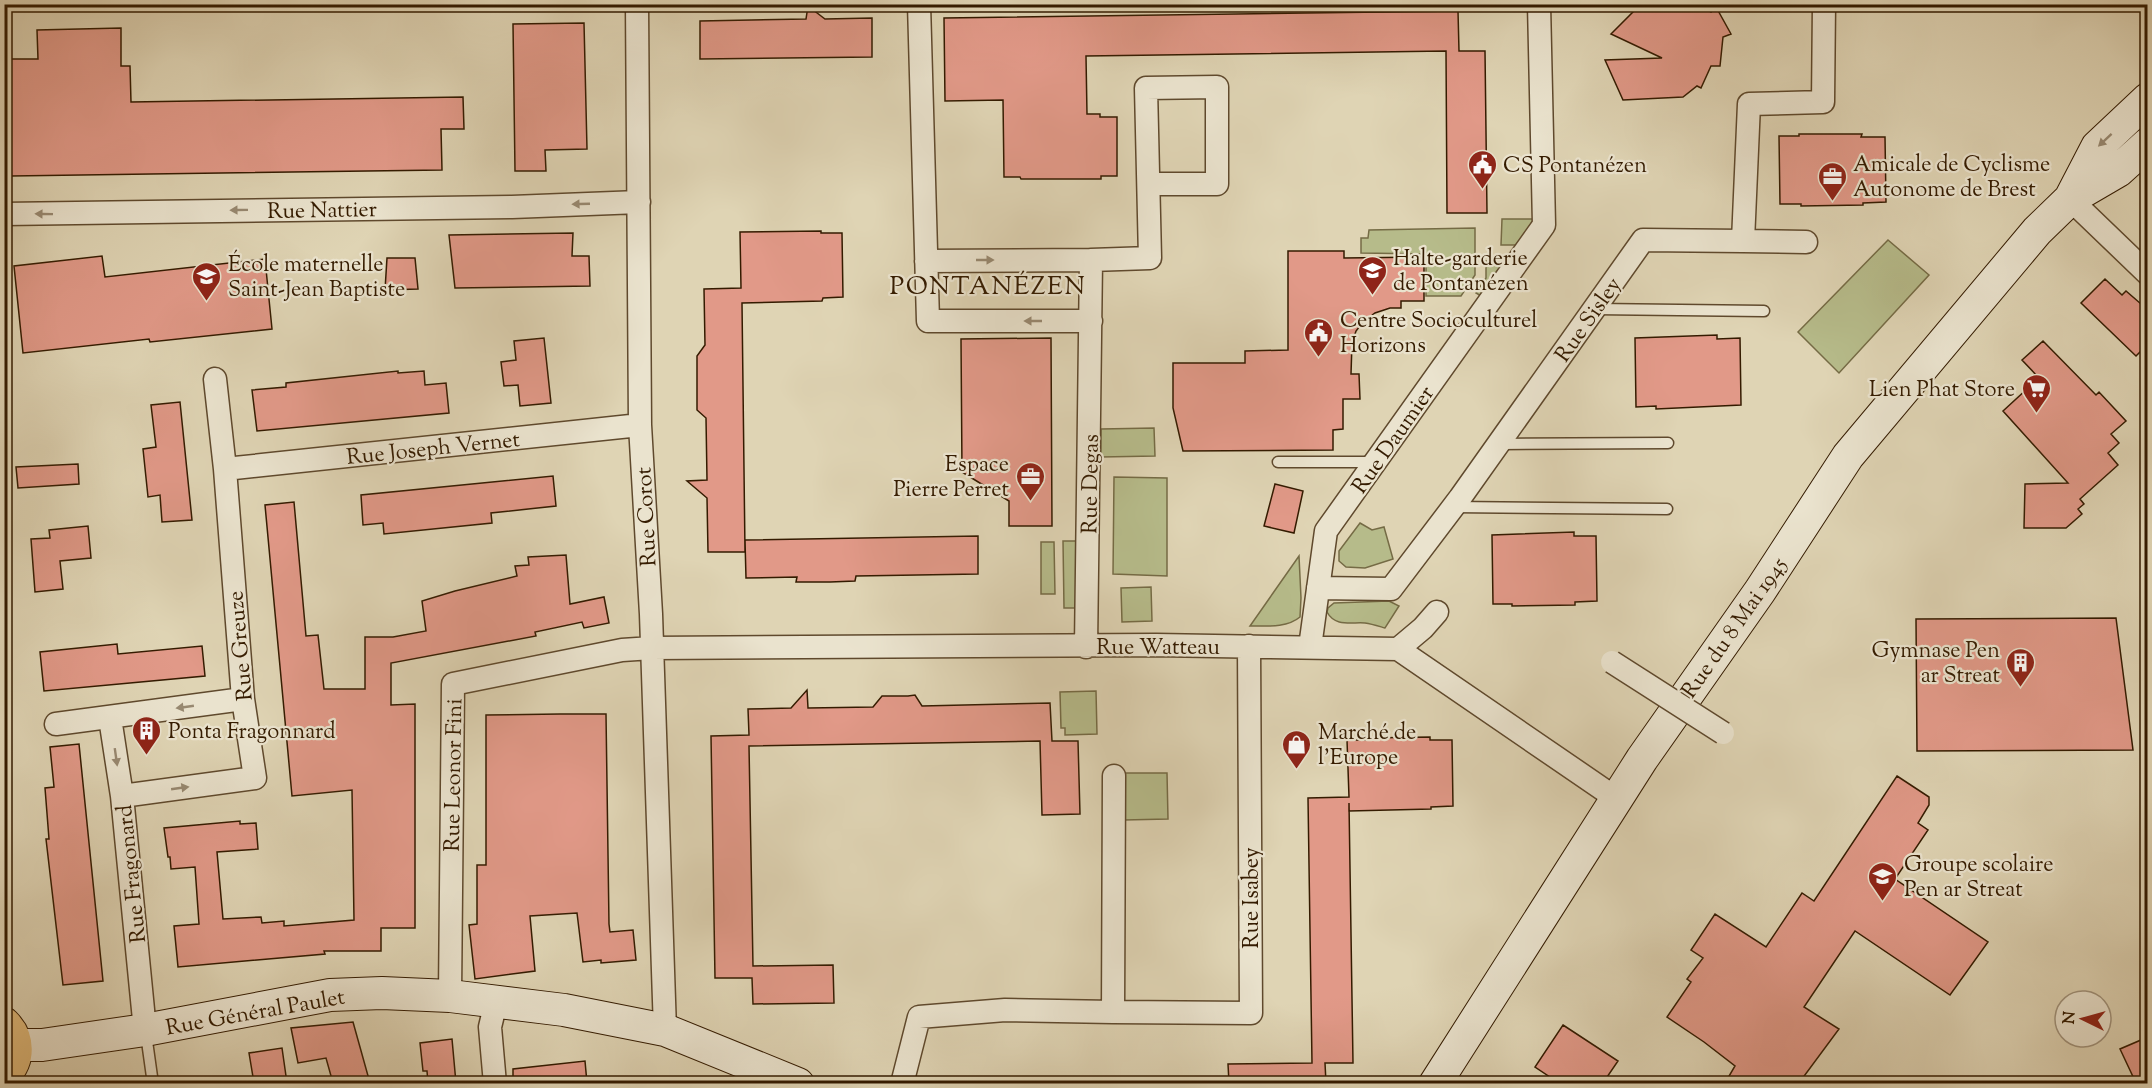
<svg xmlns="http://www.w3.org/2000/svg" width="2152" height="1088" font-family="'Sorts Mill Goudy',serif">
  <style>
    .green { fill: #b6bb8a; stroke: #756b45; stroke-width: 1.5 }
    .building { fill: #e19988; stroke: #341b00; stroke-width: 1.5 }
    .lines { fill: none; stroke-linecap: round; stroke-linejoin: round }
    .lane-casing { stroke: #5f492d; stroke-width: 13 }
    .street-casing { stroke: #5f492d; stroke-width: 25 }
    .secondary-casing { stroke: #341b00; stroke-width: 34 }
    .primary-casing { stroke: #341b00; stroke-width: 35 }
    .lane { stroke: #eae3ce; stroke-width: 10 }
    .street { stroke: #eae3ce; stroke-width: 22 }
    .secondary { stroke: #eae3ce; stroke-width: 32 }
    .primary { stroke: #e0ba7a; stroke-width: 33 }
    .street-bridge-casing { stroke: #5f492d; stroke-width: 25; stroke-linecap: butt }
    .street-bridge { stroke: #eae3ce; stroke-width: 22 }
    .oneway { fill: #988971 }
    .labels { text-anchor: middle; stroke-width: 4.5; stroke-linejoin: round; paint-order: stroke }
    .poi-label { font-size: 22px; fill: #341b00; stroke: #eae3ce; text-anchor: start }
    .street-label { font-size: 22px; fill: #341b00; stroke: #eae3ce }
    .quarter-label { font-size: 26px; letter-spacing: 1.5px; fill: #341b00; stroke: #eae3ce }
  </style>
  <rect width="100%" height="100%" fill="#dfd4b4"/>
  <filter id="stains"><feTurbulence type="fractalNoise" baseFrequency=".00333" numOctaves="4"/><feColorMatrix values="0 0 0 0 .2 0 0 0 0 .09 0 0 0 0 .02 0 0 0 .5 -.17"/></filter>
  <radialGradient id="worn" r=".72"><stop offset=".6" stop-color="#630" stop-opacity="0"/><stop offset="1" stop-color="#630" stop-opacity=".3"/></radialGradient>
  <path class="green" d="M 1502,219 L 1534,219 L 1518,245 L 1501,245 Z
    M 1475,228 L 1475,275 L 1461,296 L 1426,296 L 1426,254 L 1361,253 L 1361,238 L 1368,238 L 1369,230 Z
    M 1888,240 L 1929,275 L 1839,373 L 1798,332 Z
    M 1486,261 L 1504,263 L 1481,296 L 1476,293 L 1486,278 Z
    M 1154,428 L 1155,456 L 1101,457 L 1101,429 Z
    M 1114,477 L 1167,478 L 1167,576 L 1113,574 Z
    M 1360,523 L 1372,530 L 1384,527 L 1393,559 L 1365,568 L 1346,567 L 1339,561 L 1339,551 Z
    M 1063,541 L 1079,541 L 1080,608 L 1064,608 Z
    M 1041,542 L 1054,542 L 1055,594 L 1041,594 Z
    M 1299,556 L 1301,598 L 1300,617 C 1287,628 1266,626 1250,626 Z
    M 1151,587 L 1152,621 L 1122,622 L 1121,588 Z
    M 1389,601 L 1399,606 L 1385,628 C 1378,626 1372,624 1365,623 C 1351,622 1335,627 1327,612 L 1328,608 L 1334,603 Z
    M 1096,691 L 1097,734 L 1065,735 L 1065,728 L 1061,728 L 1060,692 Z
    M 1123,773 L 1167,773 L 1168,819 L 1124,820 Z"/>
  <path class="building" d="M 1647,4 L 1698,4 L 1711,12 L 1716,7 L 1731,34 L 1723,37 L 1720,66 L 1711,66 L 1701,88 L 1697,86 L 1683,97 L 1623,100 L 1605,60 L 1662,58 L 1611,34 L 1638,7 Z
    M 808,6 L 825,19 L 872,18 L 872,57 L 700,59 L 700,21 L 806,19 Z
    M 1458,11 L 1459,51 L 1485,51 L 1487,213 L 1447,213 L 1446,51 L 1086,56 L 1087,114 L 1100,114 L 1100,117 L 1117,117 L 1117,176 L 1101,176 L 1101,179 L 1021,179 L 1020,177 L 1004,177 L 1003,100 L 945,101 L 944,18 Z
    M 584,23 L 587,149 L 545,150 L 546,171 L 515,171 L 513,24 Z
    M 121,28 L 121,66 L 130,66 L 131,102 L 463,97 L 464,129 L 441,129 L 442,170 L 11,176 L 10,59 L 38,59 L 37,30 Z
    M 1799,134 L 1862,134 L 1861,137 L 1885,137 L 1886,202 L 1863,203 L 1863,205 L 1801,206 L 1801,204 L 1780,204 L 1779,136 L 1799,136 Z
    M 821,231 L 821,233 L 842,233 L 843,297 L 823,298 L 822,301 L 742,303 L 745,552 L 708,552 L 707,498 L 687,481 L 707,480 L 706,418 L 697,410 L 697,356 L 705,345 L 704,289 L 741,288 L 740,232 Z
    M 573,233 L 572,256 L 589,256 L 590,286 L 455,288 L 449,235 Z
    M 1288,251 L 1344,251 L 1344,258 L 1424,257 L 1424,301 L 1401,301 L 1401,308 L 1390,308 L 1375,313 L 1363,322 L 1356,331 L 1352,343 L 1351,374 L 1359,374 L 1360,399 L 1343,399 L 1343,429 L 1333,430 L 1333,450 L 1183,451 L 1173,408 L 1173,363 L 1245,363 L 1245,351 L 1288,350 Z
    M 102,256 L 105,277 L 265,259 L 272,329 L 150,342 L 149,339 L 23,353 L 14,266 Z
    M 387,258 L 415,258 L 418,289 L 385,290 Z
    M 2105,279 L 2122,295 L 2126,291 L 2148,310 L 2148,344 L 2136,356 L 2081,303 Z
    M 1717,335 L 1717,339 L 1740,338 L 1741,405 L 1656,409 L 1656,406 L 1636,407 L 1635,338 Z
    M 544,338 L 551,403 L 520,406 L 518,385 L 504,386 L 501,362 L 516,360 L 514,341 Z
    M 1051,338 L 1052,526 L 1009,526 L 1009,501 L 962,472 L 961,339 Z
    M 2043,341 L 2096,395 L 2099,392 L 2126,421 L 2111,434 L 2119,443 L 2108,453 L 2118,465 L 2080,499 L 2084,504 L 2078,509 L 2082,514 L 2066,528 L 2024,528 L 2025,484 L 2068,483 L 2003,411 L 2039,378 L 2022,360 Z
    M 398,371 L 398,373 L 424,371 L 425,385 L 446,383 L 449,413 L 257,431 L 252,390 L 286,387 L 286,383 Z
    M 180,402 L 192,520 L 162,522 L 160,495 L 148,497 L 143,449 L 156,447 L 151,405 Z
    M 78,464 L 79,484 L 18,488 L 16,467 Z
    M 553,476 L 556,506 L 491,513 L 492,523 L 384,534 L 383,523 L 363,525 L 361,495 Z
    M 1275,484 L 1303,491 L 1294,533 L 1264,526 Z
    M 294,502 L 306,636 L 318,635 L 324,689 L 365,689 L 365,637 L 393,637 L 426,631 L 422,601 L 455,591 L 517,576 L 515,566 L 529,565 L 528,557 L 566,555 L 570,604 L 604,597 L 609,623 L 584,628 L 582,622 L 535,632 L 536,636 L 391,663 L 391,705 L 415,704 L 415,928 L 381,928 L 381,951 L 324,951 L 325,954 L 178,967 L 174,926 L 199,924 L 195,867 L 171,869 L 170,857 L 168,857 L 164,828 L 240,821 L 240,824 L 256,823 L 258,849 L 217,852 L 223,919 L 261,917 L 262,923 L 284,921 L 284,926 L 354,920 L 352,790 L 292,796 L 265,505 Z
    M 88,526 L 91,558 L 60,561 L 63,589 L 35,592 L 31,539 L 50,538 L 49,530 Z
    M 1574,532 L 1574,536 L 1596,536 L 1597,601 L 1575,602 L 1575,605 L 1512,606 L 1512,604 L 1493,604 L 1492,535 Z
    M 978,536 L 978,574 L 856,576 L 855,581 L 830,582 L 796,582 L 797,577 L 746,578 L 745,540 Z
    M 2116,618 L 2133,750 L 1917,751 L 1916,619 Z
    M 117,644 L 118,654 L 202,646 L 205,676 L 44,691 L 40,652 Z
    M 807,690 L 808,708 L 873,707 L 882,696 L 908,696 L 915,695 L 922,706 L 1050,703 L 1052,741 L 1078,741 L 1080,814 L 1042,815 L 1040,741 L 749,746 L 753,966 L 833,965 L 834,1003 L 753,1004 L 752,978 L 715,978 L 711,736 L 749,735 L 748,709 L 791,708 Z
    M 560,714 L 606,714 L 609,924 L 610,932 L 633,930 L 636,960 L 601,963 L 601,960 L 583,962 L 577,913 L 530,916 L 535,971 L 475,979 L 469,925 L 477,924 L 477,865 L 486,865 L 486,715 Z
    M 1430,737 L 1430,740 L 1452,740 L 1453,806 L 1431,807 L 1431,809 L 1349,811 L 1349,803 L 1353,1063 L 1325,1063 L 1326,1083 L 1229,1083 L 1228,1064 L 1312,1063 L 1308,798 L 1349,797 L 1347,740 L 1367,740 L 1366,738 Z
    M 79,744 L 103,981 L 63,985 L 46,839 L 49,839 L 45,788 L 54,787 L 50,747 Z
    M 1897,776 L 1929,797 L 1929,805 L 1918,823 L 1928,830 L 1895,879 L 1988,942 L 1950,995 L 1855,931 L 1804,1007 L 1839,1029 L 1799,1083 L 1725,1083 L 1735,1066 L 1704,1042 L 1667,1017 L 1691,982 L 1687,979 L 1703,958 L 1691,950 L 1715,914 L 1766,947 L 1802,893 L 1814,901 Z
    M 353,1022 L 370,1083 L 333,1083 L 326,1058 L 298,1063 L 291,1028 Z
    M 1563,1025 L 1618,1061 L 1603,1083 L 1559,1083 L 1535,1067 Z
    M 2148,1037 L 2148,1083 L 2136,1083 L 2120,1049 Z
    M 452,1039 L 456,1083 L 428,1083 L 427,1071 L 423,1071 L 420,1043 Z
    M 282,1048 L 287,1083 L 254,1083 L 249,1053 Z
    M 585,1061 L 587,1083 L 513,1083 L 513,1069 Z"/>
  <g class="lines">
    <defs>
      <path id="lane" d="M 1595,309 L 1764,311
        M 1499,444 L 1668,443
        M 1278,462 L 1375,462
        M 1453,507 L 1667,509
        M 146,1034 L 153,1084"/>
      <path id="street" d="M 637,4 L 640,425 L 651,614 L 665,1030
        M 919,4 L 928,321 L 1091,321
        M 2070,199 L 2148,274
        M 4,214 L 512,207 L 639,202
        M 1743,241 L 1806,242
        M 1091,260 L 1150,258 L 1146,88 L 1217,87 L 1217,184 L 1149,184
        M 926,261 L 1091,260 L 1086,647
        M 225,469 L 640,425
        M 1318,588 L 1391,589 L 1460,498 L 1643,240 L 1743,241 L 1749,104 L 1823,102 L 1824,4
        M 1310,647 L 1326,531 L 1544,225 L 1539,4
        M 1398,649 L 1423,628 L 1437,612
        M 110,718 L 122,796 L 145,1030
        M 56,724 L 243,699
        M 122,796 L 255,778 L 243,699 L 225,469 L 215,379
        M 450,996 L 453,684 L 622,650 L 652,648 L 1156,645 L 1398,649 L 1617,799
        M 1113,1012 L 1251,1013 L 1249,646
        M 495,1084 L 490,1027 L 496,1002
        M 902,1084 L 919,1017 L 1005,1010 L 1113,1012 L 1114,776"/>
      <path id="secondary" d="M 2070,199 L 2097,147 L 2148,99
        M 16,1045 L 42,1045 L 145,1030 L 330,995 L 382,993 L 450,996 L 564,1010 L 665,1030 L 798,1084
        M 1435,1084 L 1642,759 L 1760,591 L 1848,456 L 2037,231 L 2070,199 L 2118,171 L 2148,144"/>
      <path id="primary" d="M 4,1024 C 19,1039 19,1059 4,1075"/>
    </defs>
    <use href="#lane" class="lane-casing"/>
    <use href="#street" class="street-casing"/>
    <use href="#secondary" class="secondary-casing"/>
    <use href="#primary" class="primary-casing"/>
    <use href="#lane" class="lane"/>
    <use href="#street" class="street"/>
    <use href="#secondary" class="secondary"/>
    <use href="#primary" class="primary"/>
    <defs>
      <path id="street-bridge" d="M 1612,662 L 1723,733"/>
    </defs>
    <use href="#street-bridge" class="street-bridge-casing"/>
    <use href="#street-bridge" class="street-bridge"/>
  </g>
  <defs><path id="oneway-solid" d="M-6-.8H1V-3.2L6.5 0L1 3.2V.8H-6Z" transform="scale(1.5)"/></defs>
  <g class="oneway">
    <use href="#oneway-solid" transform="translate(2105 140) rotate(137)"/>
    <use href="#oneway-solid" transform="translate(581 204) rotate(178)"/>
    <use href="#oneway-solid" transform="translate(239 210) rotate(179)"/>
    <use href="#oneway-solid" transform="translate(44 214) rotate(-179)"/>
    <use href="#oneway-solid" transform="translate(985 260)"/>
    <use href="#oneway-solid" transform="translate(1033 321) rotate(-180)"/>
    <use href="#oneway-solid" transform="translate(185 707) rotate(172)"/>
    <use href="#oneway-solid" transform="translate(116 757) rotate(82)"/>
    <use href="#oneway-solid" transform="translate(180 788) rotate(-8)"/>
  </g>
  <defs>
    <symbol id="civic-pin" viewBox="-11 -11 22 30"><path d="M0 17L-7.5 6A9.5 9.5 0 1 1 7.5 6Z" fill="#8f2418" stroke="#eae3ce"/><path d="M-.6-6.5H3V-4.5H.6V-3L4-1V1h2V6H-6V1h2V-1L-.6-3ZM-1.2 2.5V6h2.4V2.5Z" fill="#fff"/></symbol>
    <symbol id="office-pin" viewBox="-11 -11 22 30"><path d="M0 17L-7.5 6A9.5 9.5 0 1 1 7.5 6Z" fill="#8f2418" stroke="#eae3ce"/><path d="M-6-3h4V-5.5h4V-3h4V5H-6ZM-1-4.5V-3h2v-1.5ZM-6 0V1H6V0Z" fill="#fff"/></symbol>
    <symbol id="school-pin" viewBox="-11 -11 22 30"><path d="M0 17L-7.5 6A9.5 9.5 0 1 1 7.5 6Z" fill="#8f2418" stroke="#eae3ce"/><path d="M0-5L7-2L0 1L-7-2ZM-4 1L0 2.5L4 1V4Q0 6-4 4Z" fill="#fff"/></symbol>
    <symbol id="supermarket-pin" viewBox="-11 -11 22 30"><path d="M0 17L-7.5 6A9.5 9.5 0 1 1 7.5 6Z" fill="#8f2418" stroke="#eae3ce"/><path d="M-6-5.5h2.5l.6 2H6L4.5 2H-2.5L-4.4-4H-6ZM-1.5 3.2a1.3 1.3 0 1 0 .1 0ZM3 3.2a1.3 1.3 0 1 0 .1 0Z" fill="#fff"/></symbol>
    <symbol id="building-pin" viewBox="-11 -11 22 30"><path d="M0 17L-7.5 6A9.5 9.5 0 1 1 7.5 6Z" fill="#8f2418" stroke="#eae3ce"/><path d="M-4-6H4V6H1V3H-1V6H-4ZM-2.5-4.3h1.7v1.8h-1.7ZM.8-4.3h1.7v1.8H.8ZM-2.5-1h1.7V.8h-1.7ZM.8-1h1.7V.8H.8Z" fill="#fff"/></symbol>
    <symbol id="shop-pin" viewBox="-11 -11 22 30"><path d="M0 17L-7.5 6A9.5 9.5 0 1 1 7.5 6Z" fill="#8f2418" stroke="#eae3ce"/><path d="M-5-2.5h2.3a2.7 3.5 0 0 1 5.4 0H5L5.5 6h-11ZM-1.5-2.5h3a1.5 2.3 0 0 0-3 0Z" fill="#fff"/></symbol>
  </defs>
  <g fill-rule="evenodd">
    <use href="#civic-pin" x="1466" y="148" width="33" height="45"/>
    <use href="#office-pin" x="1816" y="160" width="33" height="45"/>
    <use href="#school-pin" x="1356" y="254" width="33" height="45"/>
    <use href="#school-pin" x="190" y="260" width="33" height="45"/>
    <use href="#civic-pin" x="1302" y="316" width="33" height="45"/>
    <use href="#supermarket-pin" x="2020" y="372" width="33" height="45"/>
    <use href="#office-pin" x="1014" y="460" width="33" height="45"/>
    <use href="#building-pin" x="2004" y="646" width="33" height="45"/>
    <use href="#building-pin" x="130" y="714" width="33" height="45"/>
    <use href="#shop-pin" x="1280" y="728" width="33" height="45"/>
    <use href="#school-pin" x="1866" y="860" width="33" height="45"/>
  </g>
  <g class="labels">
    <g class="poi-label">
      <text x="1853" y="171">Amicale de Cyclisme<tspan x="1853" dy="25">Autonome de Brest</tspan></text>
      <text x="1503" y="172">CS Pontanézen</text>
      <text x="1393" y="265">Halte-garderie<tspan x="1393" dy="25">de Pontanézen</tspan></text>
      <text x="228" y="271">École maternelle<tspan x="228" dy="25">Saint-Jean Baptiste</tspan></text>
      <text x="1340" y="327">Centre Socioculturel<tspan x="1340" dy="25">Horizons</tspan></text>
      <text x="2015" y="396" text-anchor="end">Lien Phat Store</text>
      <text x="1009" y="471" text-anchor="end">Espace<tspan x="1009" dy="25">Pierre Perret</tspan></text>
      <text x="2000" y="657" text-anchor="end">Gymnase Pen<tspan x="2000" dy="25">ar Streat</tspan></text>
      <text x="168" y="738">Ponta Fragonnard</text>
      <text x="1318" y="739">Marché de<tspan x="1318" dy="25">l'Europe</tspan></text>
      <text x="1904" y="871">Groupe scolaire<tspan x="1904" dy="25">Pen ar Streat</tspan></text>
    </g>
    <g class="street-label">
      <text transform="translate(322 209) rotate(-1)" y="8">Rue Nattier</text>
      <text transform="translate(1587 319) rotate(-55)" y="8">Rue Sisley</text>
      <text transform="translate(1392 439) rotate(-55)" y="8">Rue Daumier</text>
      <text transform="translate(433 447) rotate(-6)" y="8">Rue Joseph Vernet</text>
      <text transform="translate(1089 484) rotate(-89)" y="8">Rue Degas</text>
      <text transform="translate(645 517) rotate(-93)" y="8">Rue Corot</text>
      <text transform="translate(1733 627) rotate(-55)" y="8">Rue du 8 Mai 1945</text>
      <text transform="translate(239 646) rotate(-95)" y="8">Rue Greuze</text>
      <text x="1158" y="654">Rue Watteau</text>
      <text transform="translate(452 775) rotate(-89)" y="8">Rue Leonor Fini</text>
      <text transform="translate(130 874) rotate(-96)" y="8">Rue Fragonard</text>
      <text transform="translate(1250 898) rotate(-90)" y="8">Rue Isabey</text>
      <text transform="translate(255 1011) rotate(-10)" y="8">Rue Général Paulet</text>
    </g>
    <g class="quarter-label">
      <text x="988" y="294">PONTANÉZEN</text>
    </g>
  </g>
  <rect width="2152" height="1088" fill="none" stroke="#dfd4b4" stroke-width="24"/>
  <rect x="6" y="6" width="2140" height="1076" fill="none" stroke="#341b00" stroke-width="3"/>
  <rect x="12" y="12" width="2128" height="1064" fill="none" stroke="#341b00" stroke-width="1.5"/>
  <g transform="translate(2083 1019) rotate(275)"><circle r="28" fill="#eae3ce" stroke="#a1937c" stroke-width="1.5"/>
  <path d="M0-4.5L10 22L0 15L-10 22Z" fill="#8f2418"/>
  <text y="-9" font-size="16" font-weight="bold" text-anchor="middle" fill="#341b00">N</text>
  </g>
  <rect width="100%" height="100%" filter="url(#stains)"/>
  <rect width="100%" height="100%" fill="url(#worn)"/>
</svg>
